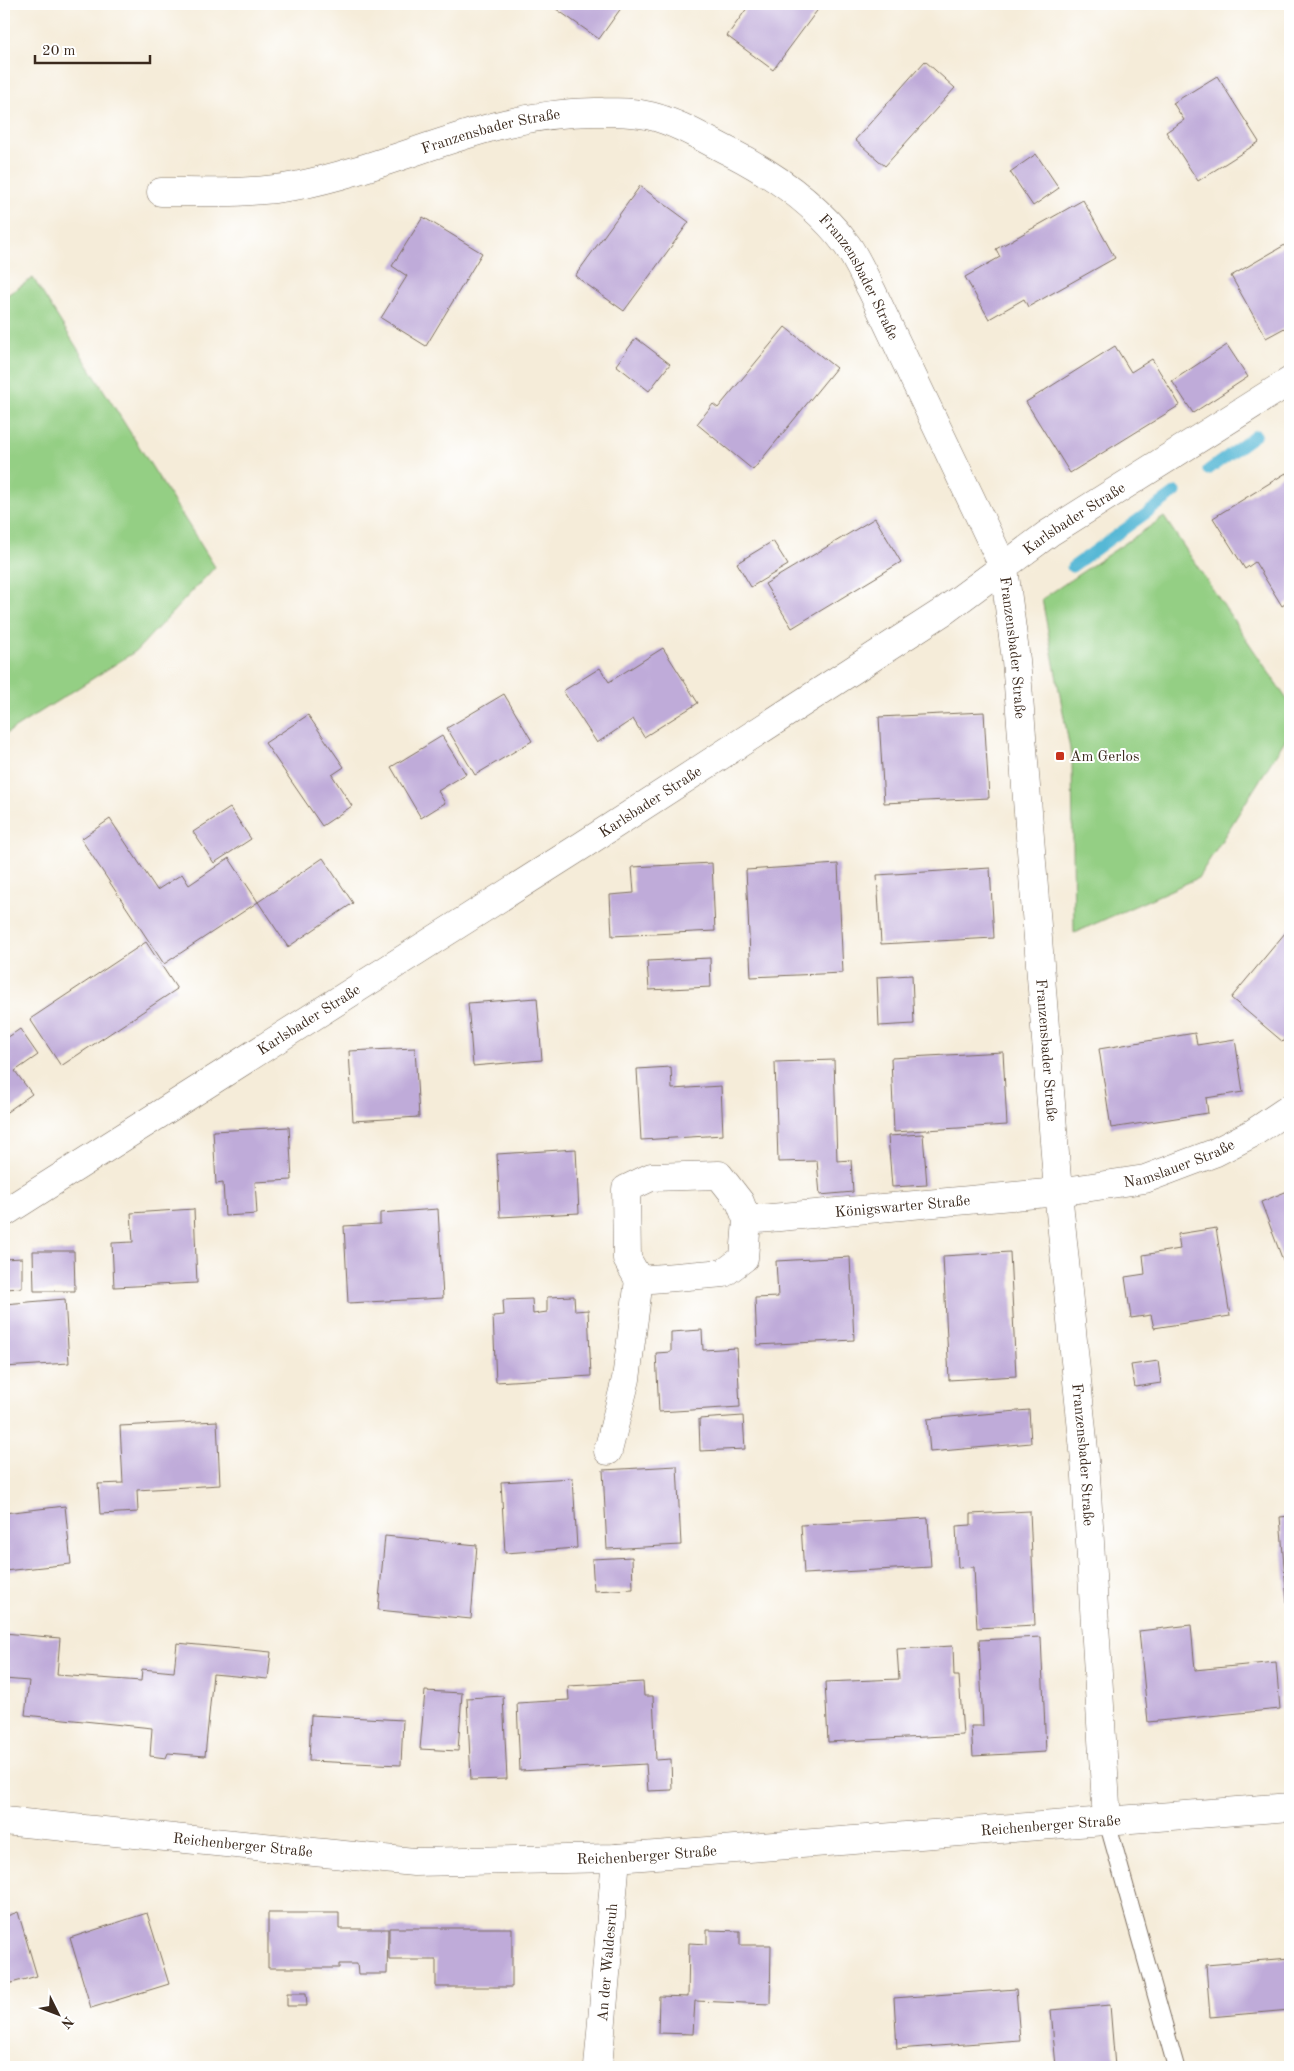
<svg xmlns="http://www.w3.org/2000/svg" width="1294" height="2071" font-family="'Old Standard TT',serif">
  <style>
    .green { fill: #94cf84; stroke: #687c51 }
    .lines { fill: none; stroke-linecap: round; stroke-linejoin: round }
    .stream { stroke: #57b8d5; stroke-width: 11 }
    .building { fill: #bfabd9 }
    .lane-casing { stroke: #7c6e5f; stroke-width: 18 }
    .street-casing { stroke: #7c6e5f; stroke-width: 29 }
    .lane { stroke: #fff; stroke-width: 16 }
    .street { stroke: #fff; stroke-width: 28 }
    .poi-dot { fill: #c8321e; stroke: #fff; stroke-width: 2 }
    .labels { text-anchor: middle; stroke-width: 4; stroke-linejoin: round; paint-order: stroke }
    .street-label { font-size: 15px; fill: #3b2a1e; stroke: #fff }
    .poi-label { font-size: 15px; fill: #3b2a1e; stroke: #fff; text-anchor: start }
  </style>
  <rect width="100%" height="100%" fill="#fff"/>
  <filter id="ink" filterUnits="userSpaceOnUse"><feTurbulence type="fractalNoise" baseFrequency=".02" numOctaves="2"/><feDisplacementMap in="SourceGraphic" scale="10" xChannelSelector="R" yChannelSelector="G"/><feConvolveMatrix kernelMatrix="1 2 1 2 8 2 1 2 1" color-interpolation-filters="sRGB"/></filter>
  <filter id="wash" filterUnits="userSpaceOnUse"><feTurbulence type="fractalNoise" baseFrequency=".0096" numOctaves="4" result="noise"/><feDisplacementMap in="SourceGraphic" scale="20" xChannelSelector="R" yChannelSelector="G"/><feGaussianBlur stdDeviation="1.12" result="paint"/><feColorMatrix in="noise" values="0 0 0 0 0 0 0 0 0 0 0 0 0 0 0 0 0 1.4 0 .05"/><feComposite in="paint" operator="in"/></filter>
  <g filter="url(#wash)">
    <rect width="100%" height="100%" fill="#f5ecd9"/>
    <path class="green" d="M 33,278 L 215,567 L 136,651 L 4,735 L 4,297 Z
      M 1164,517 L 1290,704 L 1290,732 L 1198,878 L 1074,933 L 1072,760 L 1042,599 Z"/>
    <g class="lines">
      <path class="stream" d="M 1208,470 L 1256,435
        M 1072,567 L 1176,492"/>
    </g>
    <g id="blocks">
      <path class="building" d="M 549,4 L 624,4 L 599,39 Z
        M 750,4 L 822,4 L 773,70 L 727,36 Z
        M 925,61 L 955,88 L 885,166 L 855,140 Z
        M 1217,76 L 1259,142 L 1198,181 L 1166,132 L 1184,120 L 1173,103 Z
        M 1036,154 L 1059,188 L 1033,206 L 1010,172 Z
        M 640,186 L 689,222 L 624,311 L 575,276 Z
        M 1083,200 L 1115,258 L 1028,307 L 1024,299 L 989,319 L 965,277 L 1000,257 L 996,249 Z
        M 423,217 L 482,253 L 426,346 L 381,318 L 407,276 L 392,266 Z
        M 1290,242 L 1290,325 L 1266,338 L 1231,276 Z
        M 785,327 L 836,368 L 753,470 L 697,424 L 713,404 L 718,408 Z
        M 636,338 L 670,364 L 649,391 L 616,365 Z
        M 1227,345 L 1248,377 L 1193,413 L 1172,381 Z
        M 1115,346 L 1131,372 L 1152,359 L 1180,405 L 1070,473 L 1026,402 Z
        M 1286,473 L 1290,480 L 1290,601 L 1282,606 L 1255,562 L 1245,569 L 1213,518 Z
        M 875,518 L 901,562 L 792,628 L 765,584 Z
        M 773,541 L 788,565 L 751,587 L 737,563 Z
        M 663,648 L 698,703 L 644,737 L 633,719 L 597,743 L 563,691 L 600,668 L 609,682 Z
        M 504,694 L 532,741 L 475,775 L 447,728 Z
        M 984,712 L 989,798 L 884,803 L 879,717 Z
        M 308,715 L 344,767 L 332,775 L 352,806 L 322,826 L 265,743 Z
        M 442,736 L 466,774 L 438,791 L 445,803 L 421,818 L 391,767 Z
        M 230,808 L 251,839 L 214,863 L 193,832 Z
        M 110,819 L 157,890 L 182,874 L 189,885 L 229,858 L 258,902 L 164,964 L 81,839 Z
        M 323,858 L 353,903 L 288,947 L 258,902 Z
        M 712,863 L 715,931 L 612,936 L 610,895 L 634,893 L 632,867 Z
        M 838,864 L 843,973 L 751,977 L 746,870 Z
        M 990,868 L 994,938 L 881,944 L 877,875 Z
        M 1290,927 L 1290,1033 L 1283,1042 L 1231,998 Z
        M 146,942 L 177,989 L 61,1066 L 30,1019 Z
        M 710,958 L 711,987 L 649,990 L 647,961 Z
        M 912,975 L 914,1024 L 879,1026 L 877,977 Z
        M 537,998 L 542,1060 L 473,1066 L 468,1003 Z
        M 20,1029 L 38,1055 L 15,1071 L 32,1094 L 4,1114 L 4,1040 Z
        M 1195,1033 L 1197,1045 L 1235,1039 L 1243,1092 L 1206,1098 L 1208,1113 L 1111,1128 L 1099,1049 Z
        M 415,1048 L 419,1117 L 353,1121 L 349,1051 Z
        M 1003,1052 L 1007,1125 L 894,1132 L 891,1058 Z
        M 834,1060 L 837,1161 L 851,1160 L 853,1192 L 820,1195 L 817,1161 L 778,1162 L 775,1062 Z
        M 671,1067 L 672,1089 L 721,1086 L 723,1135 L 641,1140 L 637,1069 Z
        M 289,1127 L 292,1180 L 255,1182 L 257,1214 L 225,1216 L 223,1183 L 216,1184 L 213,1131 Z
        M 923,1134 L 927,1185 L 892,1187 L 888,1136 Z
        M 576,1149 L 579,1213 L 500,1217 L 497,1154 Z
        M 1290,1190 L 1290,1263 L 1285,1266 L 1261,1202 Z
        M 194,1209 L 197,1283 L 114,1287 L 112,1243 L 133,1242 L 131,1213 Z
        M 438,1209 L 443,1298 L 348,1303 L 344,1226 L 380,1224 L 380,1213 Z
        M 1216,1228 L 1230,1316 L 1154,1328 L 1151,1315 L 1131,1318 L 1125,1277 L 1145,1274 L 1143,1255 L 1180,1249 L 1178,1234 Z
        M 33,1251 L 74,1251 L 75,1291 L 34,1291 Z
        M 1010,1252 L 1016,1376 L 949,1380 L 943,1256 Z
        M 850,1257 L 854,1340 L 757,1345 L 755,1298 L 778,1297 L 776,1261 Z
        M 22,1258 L 22,1288 L 4,1289 L 4,1259 Z
        M 574,1296 L 575,1311 L 588,1310 L 591,1376 L 496,1382 L 493,1316 L 504,1315 L 503,1300 L 532,1299 L 533,1314 L 547,1312 L 547,1297 Z
        M 65,1299 L 69,1363 L 4,1367 L 4,1304 Z
        M 702,1330 L 703,1350 L 737,1348 L 740,1407 L 659,1412 L 656,1353 L 671,1352 L 671,1332 Z
        M 1158,1361 L 1161,1383 L 1135,1387 L 1131,1365 Z
        M 1029,1410 L 1031,1443 L 930,1452 L 927,1419 Z
        M 743,1416 L 745,1449 L 700,1451 L 699,1419 Z
        M 217,1421 L 220,1485 L 137,1490 L 138,1512 L 100,1514 L 98,1484 L 123,1483 L 120,1426 Z
        M 677,1466 L 681,1545 L 607,1549 L 603,1470 Z
        M 573,1478 L 577,1548 L 505,1553 L 501,1482 Z
        M 65,1506 L 71,1564 L 4,1571 L 4,1513 Z
        M 1030,1511 L 1035,1625 L 977,1628 L 974,1567 L 958,1568 L 956,1526 L 971,1525 L 971,1514 Z
        M 1290,1516 L 1290,1627 L 1289,1627 L 1280,1517 Z
        M 928,1518 L 931,1567 L 804,1574 L 801,1525 Z
        M 385,1536 L 477,1545 L 471,1619 L 378,1610 Z
        M 632,1557 L 633,1589 L 594,1591 L 592,1559 Z
        M 1191,1625 L 1195,1670 L 1276,1662 L 1280,1709 L 1148,1722 L 1139,1631 Z
        M 4,1633 L 60,1638 L 57,1675 L 141,1681 L 142,1669 L 174,1672 L 177,1643 L 271,1652 L 268,1679 L 213,1674 L 205,1756 L 168,1753 L 166,1758 L 150,1756 L 152,1728 L 25,1715 L 29,1681 L 4,1679 Z
        M 1041,1637 L 1046,1752 L 973,1756 L 971,1726 L 983,1726 L 979,1640 Z
        M 953,1646 L 954,1676 L 959,1676 L 963,1735 L 828,1742 L 825,1682 L 899,1679 L 897,1649 Z
        M 643,1682 L 644,1696 L 653,1696 L 656,1760 L 671,1759 L 672,1790 L 648,1791 L 646,1764 L 520,1771 L 517,1703 L 569,1700 L 568,1686 Z
        M 425,1691 L 462,1693 L 458,1751 L 420,1749 Z
        M 503,1696 L 507,1779 L 471,1780 L 467,1698 Z
        M 311,1715 L 403,1720 L 401,1765 L 309,1761 Z
        M 18,1912 L 37,1976 L 4,1985 L 4,1917 Z
        M 147,1913 L 169,1984 L 91,2008 L 70,1938 Z
        M 268,1913 L 339,1913 L 339,1929 L 388,1929 L 387,1974 L 358,1974 L 357,1964 L 339,1964 L 339,1968 L 268,1968 Z
        M 389,1928 L 512,1928 L 512,1987 L 436,1987 L 436,1960 L 389,1960 Z
        M 707,1930 L 740,1931 L 740,1945 L 771,1945 L 770,2004 L 695,2001 L 693,2034 L 658,2033 L 659,1996 L 688,1997 L 689,1943 L 707,1944 Z
        M 1290,1958 L 1290,2010 L 1210,2017 L 1206,1965 Z
        M 1016,1989 L 1020,2040 L 897,2049 L 894,1998 Z
        M 287,1993 L 306,1993 L 307,2006 L 287,2006 Z
        M 1110,2005 L 1115,2067 L 1056,2067 L 1051,2010 Z"/>
    </g>
  </g>
  <g filter="url(#ink)">
    <use href="#blocks" fill-opacity="0" stroke="#7c6e5f" stroke-width="1"/>
    <g class="lines">
      <defs>
        <path id="lane" d="M 1107,1821 L 1176,2067"/>
        <g id="street">
          <path id="s1" d="M 161,192 C 205,192 251,194 295,186 C 400,166 495,109 603,112 C 619,112 635,112 651,116 C 679,123 704,139 730,152 C 775,175 816,204 847,245 C 857,259 864,276 872,291 L 1004,568 L 1016,660 L 1058,1192 L 1085,1460 L 1107,1821"/>
          <path id="s2" d="M 4,1213 L 583,845 L 944,611 L 1049,533 L 1290,381"/>
          <path id="s3" d="M 747,1220 L 740,1202 L 719,1175 L 651,1177 L 626,1189 L 627,1259 L 639,1280 L 724,1273 L 744,1258 L 747,1220 L 1058,1192 L 1145,1179 L 1214,1153 L 1253,1133 L 1290,1108"/>
          <path d="M 608,1451 L 626,1379 L 639,1280"/>
          <path id="s4" d="M 4,1821 L 414,1862 L 616,1858 L 1290,1807"/>
          <path id="s5" d="M 598,2067 L 616,1858"/>
        </g>
      </defs>
      <use href="#lane" class="lane-casing"/>
      <use href="#street" class="street-casing"/>
      <use href="#lane" class="lane"/>
      <use href="#street" class="street"/>
    </g>
  </g>
  <rect class="poi-dot" x="1055" y="751" width="10" height="10" rx="2.5"/>
  <g class="labels">
    <g class="street-label">
      <text dy="5" stroke="none"><textPath href="#s1" startOffset="338">Franzensbader Straße</textPath></text>
      <text dy="5" stroke="none"><textPath href="#s1" startOffset="772">Franzensbader Straße</textPath></text>
      <text dy="5" stroke="none"><textPath href="#s2" startOffset="1276">Karlsbader Straße</textPath></text>
      <text dy="5" stroke="none"><textPath href="#s1" startOffset="1178">Franzensbader Straße</textPath></text>
      <text dy="5" stroke="none"><textPath href="#s2" startOffset="766">Karlsbader Straße</textPath></text>
      <text dy="5" stroke="none"><textPath href="#s2" startOffset="361">Karlsbader Straße</textPath></text>
      <text dy="5" stroke="none"><textPath href="#s1" startOffset="1582">Franzensbader Straße</textPath></text>
      <text dy="5" stroke="none"><textPath href="#s3" startOffset="829">Namslauer Straße</textPath></text>
      <text dy="5" stroke="none"><textPath href="#s3" startOffset="548">Königswarter Straße</textPath></text>
      <text dy="5" stroke="none"><textPath href="#s1" startOffset="1988">Franzensbader Straße</textPath></text>
      <text dy="5" stroke="none"><textPath href="#s4" startOffset="1050">Reichenberger Straße</textPath></text>
      <text dy="5" stroke="none"><textPath href="#s4" startOffset="240">Reichenberger Straße</textPath></text>
      <text dy="5" stroke="none"><textPath href="#s4" startOffset="645">Reichenberger Straße</textPath></text>
      <text dy="5" stroke="none"><textPath href="#s5" startOffset="105">An der Waldesruh</textPath></text>
    </g>
    <g class="poi-label">
      <text x="1070" y="761">Am Gerlos</text>
    </g>
  </g>
  <rect width="1294" height="2071" fill="none" stroke="#fff" stroke-width="20"/>
  <g transform="translate(58 2014) rotate(132)" stroke="#ffffff" stroke-width="4" paint-order="stroke">
  <path d="M0-4L9 19L0 12L-9 19Z" fill="#3b2a1e"/>
  <text y="-8" font-size="14" font-weight="bold" text-anchor="middle" fill="#3b2a1e">N</text>
  </g>
  <path d="M35 55v8h115v-8" fill="none" stroke="#3b2a1e" stroke-width="2.5"/>
  <text x="42" y="55" font-size="15" fill="#3b2a1e" stroke="#ffffff" stroke-width="4" paint-order="stroke">20 m</text>
</svg>
